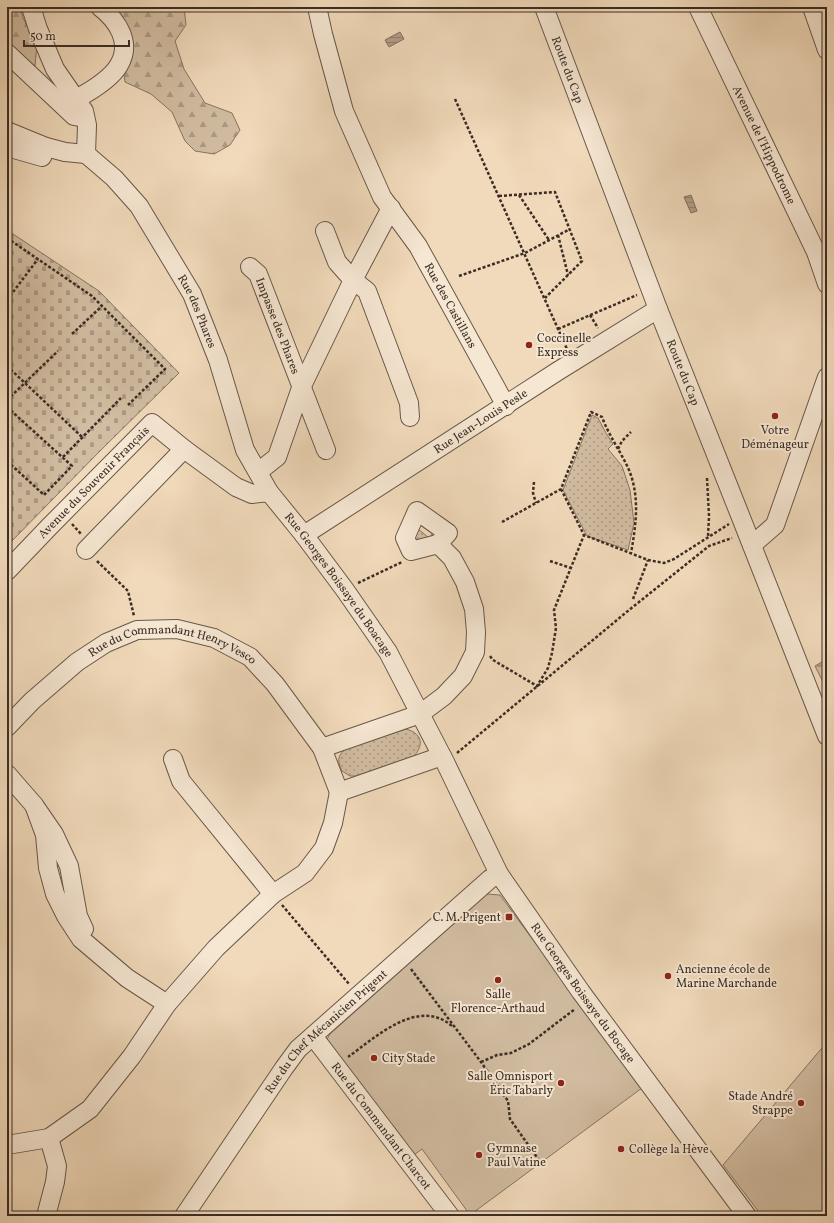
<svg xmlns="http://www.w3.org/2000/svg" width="834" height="1223" font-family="Vollkorn,serif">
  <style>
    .grass { fill: url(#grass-dots); stroke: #867564 }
    .forest { fill: url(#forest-firs); stroke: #867564 }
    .cemetery { fill: url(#cemetery-stones); stroke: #867564 }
    .garden { fill: #d2bda2; stroke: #867564 }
    .water { fill: url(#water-rules); stroke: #837160 }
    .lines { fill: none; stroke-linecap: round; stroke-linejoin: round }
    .minor-casing { stroke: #68584a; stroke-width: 20 }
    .path { stroke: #3b2d25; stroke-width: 2.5; stroke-dasharray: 3 2; stroke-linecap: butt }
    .minor { stroke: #f6e7d3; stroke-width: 18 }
    .poi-dot { fill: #8f2418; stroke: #f6e7d3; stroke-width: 1.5 }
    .labels { text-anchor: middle; stroke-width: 4; stroke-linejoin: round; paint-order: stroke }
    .street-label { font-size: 12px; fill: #3b2d25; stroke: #f6e7d3 }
    .poi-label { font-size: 12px; fill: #3b2d25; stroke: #f6e7d3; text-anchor: start }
  </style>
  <defs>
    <pattern id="grass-dots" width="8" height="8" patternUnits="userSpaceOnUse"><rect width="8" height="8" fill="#d2bda2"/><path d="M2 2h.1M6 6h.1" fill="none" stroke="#ac9a84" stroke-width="1.8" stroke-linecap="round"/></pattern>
    <pattern id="forest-firs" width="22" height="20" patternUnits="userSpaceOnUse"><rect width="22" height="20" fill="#d2bda2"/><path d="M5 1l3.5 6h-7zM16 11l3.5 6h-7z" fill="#ac9a84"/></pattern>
    <pattern id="cemetery-stones" width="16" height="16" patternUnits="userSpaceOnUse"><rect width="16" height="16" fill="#d2bda2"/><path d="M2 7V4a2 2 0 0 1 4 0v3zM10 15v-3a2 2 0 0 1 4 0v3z" fill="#ac9a84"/></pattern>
    <pattern id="water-rules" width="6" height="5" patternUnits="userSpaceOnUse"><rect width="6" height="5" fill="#b39f88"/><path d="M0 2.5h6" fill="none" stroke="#93826f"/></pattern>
  </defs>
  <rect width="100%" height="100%" fill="#f1dabb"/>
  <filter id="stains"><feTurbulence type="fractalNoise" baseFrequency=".005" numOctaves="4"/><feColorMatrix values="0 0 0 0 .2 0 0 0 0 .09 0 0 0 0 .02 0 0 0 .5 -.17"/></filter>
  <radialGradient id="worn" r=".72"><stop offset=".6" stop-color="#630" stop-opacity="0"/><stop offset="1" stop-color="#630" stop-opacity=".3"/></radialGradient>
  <path class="grass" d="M 592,415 L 598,418 L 606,433 L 613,444 L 608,449 L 622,466 L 630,490 L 634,523 L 628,550 L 587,536 L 563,490 Z
    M 417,528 L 429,538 L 435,530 L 436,536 L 416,541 L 413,533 Z
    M 406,729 C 421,733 425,744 414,756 L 356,776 L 350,776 L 342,771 C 337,761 337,754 348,748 Z"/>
  <path class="forest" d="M 7,7 L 20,7 L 23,18 L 37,44 L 35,66 L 7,47 Z
    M 112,7 L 184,7 L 186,25 L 175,41 L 184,69 L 205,103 L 232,113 L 240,130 L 230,145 L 214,154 L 195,151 L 185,141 L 172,112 L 151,94 L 125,82 L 123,65 Z
    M 827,659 L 827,690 L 815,666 Z"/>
  <path class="cemetery" d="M 7,230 L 99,291 L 179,373 L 99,452 L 7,546 Z"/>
  <path class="garden" d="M 487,894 L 500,895 L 642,1088 L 470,1215 L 422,1149 L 414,1155 L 327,1039 L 330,1034 Z
    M 827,1042 L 827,1216 L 762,1216 L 723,1165 Z"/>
  <path class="water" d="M 400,32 L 404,39 L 389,47 L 385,40 Z
    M 691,195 L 697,211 L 691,213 L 684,197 Z"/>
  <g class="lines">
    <defs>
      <g id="minor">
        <path d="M 31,7 L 38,29 L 55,69 L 84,111 L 87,125 L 86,154"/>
        <path id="s1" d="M 317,7 L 323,34 L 344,111 L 382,197 L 418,246 L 506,406"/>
        <path id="s2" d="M 544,7 L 658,309 L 738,510 L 827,736"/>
        <path id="s3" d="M 698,7 L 816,252 L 827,284"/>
        <path d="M 812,7 L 827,50"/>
        <path d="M 7,53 L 74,116 L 85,118"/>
        <path d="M 76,99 C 89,92 111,79 119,65 C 132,43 118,21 100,7"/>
        <path d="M 7,131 L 46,147 L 65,152 L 86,154"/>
        <path d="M 7,147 L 42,157 L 46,147"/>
        <path id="s4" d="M 86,154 L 114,178 L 139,206 L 192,294 L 218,360 L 245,450 L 269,492"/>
        <path d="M 325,231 L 337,262 L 353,280 L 367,291 L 409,403 L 410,417"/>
        <path id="s5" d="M 250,267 L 258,274 L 326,450"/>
        <path d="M 258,472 L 277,457 L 301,388 L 353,280 L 391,208"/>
        <path id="s6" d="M 304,535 L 558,371 L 658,309"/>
        <path d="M 752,545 L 775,525 L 827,377"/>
        <path id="s7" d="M 86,550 L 184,449 L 236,487 L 252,494 L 269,492 L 304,535 L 345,590 L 388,652 L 445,762 L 499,874 L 581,992 L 747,1216"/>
        <path id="s8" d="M 7,571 L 50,526 L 152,423 L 184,449"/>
        <path id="s9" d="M 7,727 L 32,701 L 77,662 L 106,643 L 137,630 L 177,629 L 214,638 L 250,657 L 275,684 L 322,748 L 339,792"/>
        <path d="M 322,748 L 420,714 L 444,696 L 463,676 L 475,652 L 476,632 L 474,609 L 465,582 L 452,558 L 438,544 L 448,533 L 417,511 L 405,538 L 411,551 L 438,544"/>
        <path d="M 173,759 L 181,781 L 273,894"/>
        <path d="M 7,774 L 34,805 L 54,834 L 69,866 L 78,916 L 84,929"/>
        <path d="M 339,792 L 442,756"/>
        <path d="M 34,805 L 45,835 L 48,868 L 55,894 L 66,916 L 81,939 L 127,978 L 167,1004"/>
        <path id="s10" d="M 313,1036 L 450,1216"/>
        <path d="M 7,1145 L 49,1138 L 90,1109 L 132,1056 L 167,1004 L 216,948 L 273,894 L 305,873 L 324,848 L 333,823 L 339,792"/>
        <path d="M 46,1216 L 55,1182 L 57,1166 L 49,1138"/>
        <path id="s11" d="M 184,1216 L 284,1068 L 298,1049 L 490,879 L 499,874"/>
      </g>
    </defs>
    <use href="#minor" class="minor-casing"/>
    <path class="path" d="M 455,99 L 567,349
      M 519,195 L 549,240
      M 499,196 L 555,192 L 582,261 L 545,298
      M 558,235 L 568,275
      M 7,238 L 92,296 L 165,369 L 128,405
      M 459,276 L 525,253 L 570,229
      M 7,300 L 38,259
      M 590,315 L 598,328
      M 558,329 L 637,295
      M 72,334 L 102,306
      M 7,366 L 82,437
      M 7,400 L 58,351
      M 7,407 L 72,466 L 44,495 L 7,461
      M 618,449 L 622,441 L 631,432
      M 63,457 L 121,398
      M 707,478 L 709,516 L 708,537
      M 534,482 L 533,493 L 536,503
      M 561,489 L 584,535 L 648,560 L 664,563 L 674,559 L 729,524
      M 502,522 L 561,489 L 591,412 L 602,417 C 609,436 621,452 629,470 C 640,497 636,525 631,553
      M 72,524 L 81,534
      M 97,561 L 128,591 L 134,616
      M 550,561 L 571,568
      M 358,583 L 402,562
      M 633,599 L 648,560
      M 490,656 L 493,660 L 537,686 L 548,668 L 552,653 L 556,628 L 554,610 L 584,535
      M 457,753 L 629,610 L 709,546 L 732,538
      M 282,905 L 349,984
      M 411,969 L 481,1062 L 508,1101 L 510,1119 L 541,1163
      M 348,1057 C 376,1037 418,997 452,1026
      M 481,1062 L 497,1055 L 511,1053 L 529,1044 L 575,1009"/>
    <use href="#minor" class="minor"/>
  </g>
  <g class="poi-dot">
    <circle cx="529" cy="345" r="4"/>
    <circle cx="775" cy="416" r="4"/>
    <rect x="505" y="913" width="8" height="8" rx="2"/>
    <circle cx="668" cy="976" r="4"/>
    <circle cx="498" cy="980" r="4"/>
    <circle cx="374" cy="1058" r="4"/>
    <circle cx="561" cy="1083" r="4"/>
    <circle cx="801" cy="1103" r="4"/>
    <circle cx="621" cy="1149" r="4"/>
    <circle cx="479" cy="1155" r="4"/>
  </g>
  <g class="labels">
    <g class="street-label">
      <text dy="4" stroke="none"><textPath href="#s2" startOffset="67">Route du Cap</textPath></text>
      <text dy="4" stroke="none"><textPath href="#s3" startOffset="153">Avenue de l'Hippodrome</textPath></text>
      <text dy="4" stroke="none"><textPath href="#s1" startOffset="330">Rue des Castillans</textPath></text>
      <text dy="4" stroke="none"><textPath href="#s4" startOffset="195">Rue des Phares</textPath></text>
      <text dy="4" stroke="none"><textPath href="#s5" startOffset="66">Impasse des Phares</textPath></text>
      <text dy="4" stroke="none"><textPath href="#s2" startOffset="391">Route du Cap</textPath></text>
      <text dy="4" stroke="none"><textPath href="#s6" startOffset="210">Rue Jean-Louis Pesle</textPath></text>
      <text dy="4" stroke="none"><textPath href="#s8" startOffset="124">Avenue du Souvenir Français</textPath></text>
      <text dy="4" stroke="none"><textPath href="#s7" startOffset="356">Rue Georges Boissaye du Boacage</textPath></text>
      <text dy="4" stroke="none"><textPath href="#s9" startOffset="200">Rue du Commandant Henry Vesco</textPath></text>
      <text dy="4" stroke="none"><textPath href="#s7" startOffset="833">Rue Georges Boissaye du Bocage</textPath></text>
      <text dy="4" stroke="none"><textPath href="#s11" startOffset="234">Rue du Chef Mécanicien Prigent</textPath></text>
      <text dy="4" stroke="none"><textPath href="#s10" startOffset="113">Rue du Commandant Charcot</textPath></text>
    </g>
    <g class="poi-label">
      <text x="537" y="342">Coccinelle<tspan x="537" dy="14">Express</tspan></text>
      <text x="775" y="434" text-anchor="middle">Votre<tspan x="775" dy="14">Déménageur</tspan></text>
      <text x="501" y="921" text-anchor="end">C. M. Prigent</text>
      <text x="676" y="973">Ancienne école de<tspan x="676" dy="14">Marine Marchande</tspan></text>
      <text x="498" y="998" text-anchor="middle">Salle<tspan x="498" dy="14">Florence-Arthaud</tspan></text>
      <text x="382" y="1062">City Stade</text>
      <text x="553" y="1080" text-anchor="end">Salle Omnisport<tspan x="553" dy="14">Éric Tabarly</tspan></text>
      <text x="793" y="1100" text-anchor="end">Stade André<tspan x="793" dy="14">Strappe</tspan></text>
      <text x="487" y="1152">Gymnase<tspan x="487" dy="14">Paul Vatine</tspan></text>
      <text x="629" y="1153">Collège la Hève</text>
    </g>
  </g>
  <rect width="834" height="1223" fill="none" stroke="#f1dabb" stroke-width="24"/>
  <rect x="8" y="8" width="818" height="1207" fill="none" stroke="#3b2d25" stroke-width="2"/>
  <rect x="12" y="12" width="810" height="1199" fill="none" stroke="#3b2d25"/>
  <path d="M24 40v6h105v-6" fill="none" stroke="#3b2d25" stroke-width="2"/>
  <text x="30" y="40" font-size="12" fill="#3b2d25" stroke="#f6e7d3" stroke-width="3" paint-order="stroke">50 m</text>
  <rect width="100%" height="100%" filter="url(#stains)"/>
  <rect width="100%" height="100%" fill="url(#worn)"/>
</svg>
